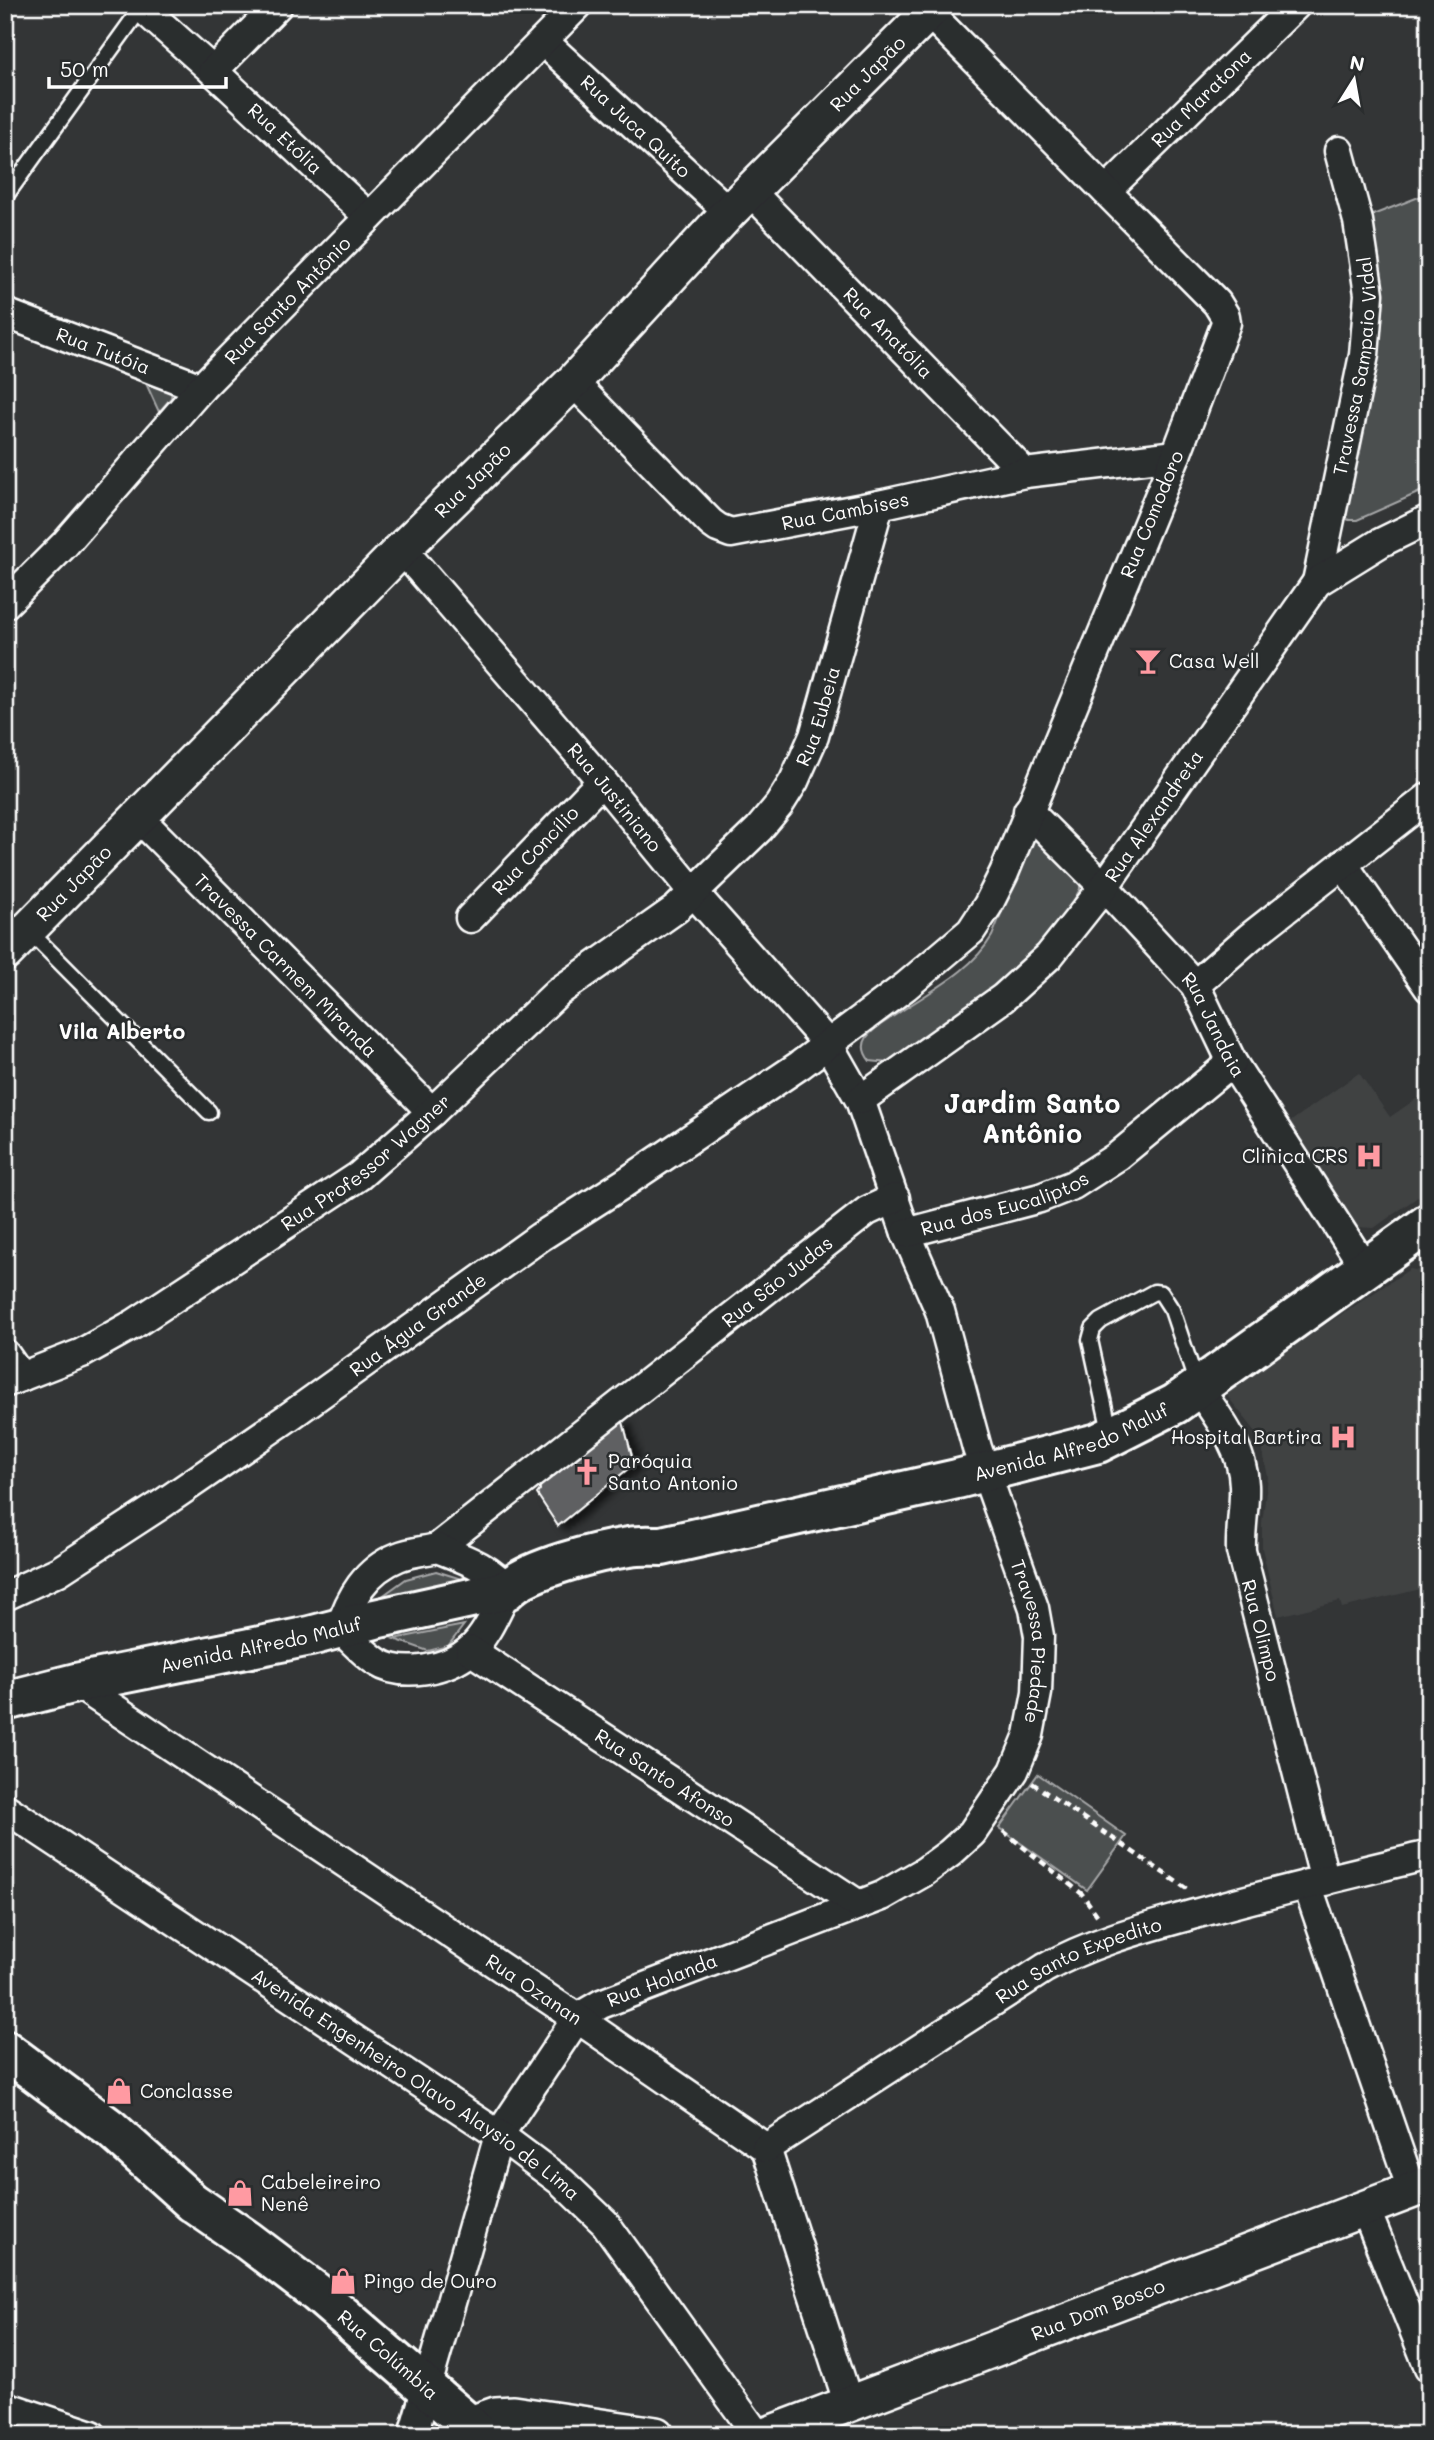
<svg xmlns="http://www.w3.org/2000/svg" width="1434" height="2440" font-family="Mali,sans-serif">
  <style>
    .built { fill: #404243 }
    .green { fill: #4c4f50; stroke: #a6a7a8; stroke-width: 2 }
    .building { fill: #5f6162; stroke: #fff; stroke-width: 2; filter: url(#shadow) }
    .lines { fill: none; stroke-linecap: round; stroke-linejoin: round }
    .service-casing { stroke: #fff; stroke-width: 19 }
    .minor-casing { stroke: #fff; stroke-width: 33 }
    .tertiary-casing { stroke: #fff; stroke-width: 40 }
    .secondary-casing { stroke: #fff; stroke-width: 44 }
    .path { stroke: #fff; stroke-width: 4.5; stroke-dasharray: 7 5; stroke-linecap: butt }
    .service { stroke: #2a2d2e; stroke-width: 14 }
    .minor { stroke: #2a2d2e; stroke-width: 28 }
    .tertiary { stroke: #2a2d2e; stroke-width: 35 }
    .secondary { stroke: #2a2d2e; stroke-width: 38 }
    .labels { text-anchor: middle; stroke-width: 5; stroke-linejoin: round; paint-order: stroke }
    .street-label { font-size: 19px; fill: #fff; stroke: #2a2d2e }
    .poi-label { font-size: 19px; fill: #fff; stroke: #2a2d2e; text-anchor: start }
    .neighbourhood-label { font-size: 21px; font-weight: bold; fill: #fff; stroke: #2a2d2e }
    .district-label { font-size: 26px; font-weight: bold; fill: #fff; stroke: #2a2d2e }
  </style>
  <defs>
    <filter id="shadow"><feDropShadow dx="8" dy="4.5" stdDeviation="3.5" flood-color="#0009"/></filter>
  </defs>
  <rect width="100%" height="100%" fill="#333536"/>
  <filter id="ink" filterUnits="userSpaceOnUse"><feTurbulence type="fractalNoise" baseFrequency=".0143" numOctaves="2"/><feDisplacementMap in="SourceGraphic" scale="14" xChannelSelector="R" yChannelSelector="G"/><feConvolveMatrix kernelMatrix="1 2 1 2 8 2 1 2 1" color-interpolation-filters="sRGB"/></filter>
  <g filter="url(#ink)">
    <path class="built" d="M 1359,1073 L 1390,1117 L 1429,1090 L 1429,1189 L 1374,1228 L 1357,1227 L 1287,1124 Z
      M 1410,1269 L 1420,1271 L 1429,1299 L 1429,1587 L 1342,1608 L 1340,1601 L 1278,1616 L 1262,1548 L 1262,1523 L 1268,1477 L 1262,1447 L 1253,1428 L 1228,1397 L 1229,1389 Z"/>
    <path class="green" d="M 1429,193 L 1429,488 L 1357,520 L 1349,520 L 1343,517 L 1365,218 Z
      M 144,379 L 172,389 L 171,398 L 159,412 Z
      M 1035,837 L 1080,882 L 1080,889 L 1070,908 L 1036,952 L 994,989 L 889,1063 L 870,1061 C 864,1054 861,1046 867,1037 C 874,1027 887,1021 897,1014 C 930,991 971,972 992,936 L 1030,842 Z
      M 436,1571 L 471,1582 L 374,1602 L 406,1579 Z
      M 464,1625 L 448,1646 L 428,1651 L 394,1639 Z
      M 1038,1774 L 1126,1836 L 1087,1890 L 999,1828 Z"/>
    <path class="building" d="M 622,1418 L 634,1464 L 558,1526 L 537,1494 L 540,1490 L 539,1480 Z"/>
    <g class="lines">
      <defs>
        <path id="service" d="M 5,197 L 141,8
          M 29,931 L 209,1112
          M 1111,1436 L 1090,1340 L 1093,1329 L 1101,1321 L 1154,1292 L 1161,1293 L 1172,1310 L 1197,1385"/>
        <g id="minor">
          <path id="s1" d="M 139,5 L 213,71 L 369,217"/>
          <path id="s2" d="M 543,41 L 729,212"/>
          <path d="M 213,71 L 278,5"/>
          <path id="s3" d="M 750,191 L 1025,473"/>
          <path id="s4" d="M 1106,191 L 1296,5"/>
          <path id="s5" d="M 5,313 L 201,388"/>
          <path id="s6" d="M 573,382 L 711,523 L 718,528 L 731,533 L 879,505 L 1025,473 L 1176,455"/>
          <path id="s7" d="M 402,549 L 602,781 L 693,892 L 828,1044 L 860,1100 L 906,1233 L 940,1311 L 977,1448 L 1034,1608 L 1039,1636 L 1037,1693 L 1029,1735 L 1014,1771 L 972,1833 L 950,1853 L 924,1872 L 882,1896 L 601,2004 L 577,2018 L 499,2135 L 413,2435"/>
          <path id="s8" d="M 1317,582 L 1364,355 L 1369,294 L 1358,221 L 1339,151"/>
          <path id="s9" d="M 5,604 L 65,544 L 201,388 L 578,5"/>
          <path id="s10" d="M 1028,811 L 1104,887 L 1195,985 L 1232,1062 L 1365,1268"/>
          <path id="s11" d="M 139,818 L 432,1112"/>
          <path d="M 1343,864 L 1429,988"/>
          <path id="s12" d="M 470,918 L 602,781"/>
          <path d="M 1195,985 L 1250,937 L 1429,797"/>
          <path id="s13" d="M 860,1100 L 1003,998 L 1049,956 L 1104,887 L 1317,582 L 1380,543 L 1429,519"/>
          <path id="s14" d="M 906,1233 L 1040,1198 L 1073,1185 L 1118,1156 L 1232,1062"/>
          <path d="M 5,1354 L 21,1377"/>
          <path id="s15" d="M 5,1383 L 82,1353 L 134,1324 L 359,1176 L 432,1112 L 558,992 L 676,909 L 759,829 L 779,805 L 794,781 L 814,736 L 879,505"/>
          <path id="s16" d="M 1198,1388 C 1218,1417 1243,1448 1244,1485 C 1245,1507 1240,1529 1241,1551 L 1325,1881"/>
          <path id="s17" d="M 437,1548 L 867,1211 L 895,1198"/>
          <path d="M 437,1548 C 462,1558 491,1567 507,1590 C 497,1609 487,1636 470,1650 C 447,1670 402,1678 377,1662 C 363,1653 352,1640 340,1629 C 350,1597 366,1570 398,1557 C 410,1552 424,1551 437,1548 Z"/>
          <path id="s18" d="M 5,1596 L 59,1571 L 162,1504 L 290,1416 L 540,1237 L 623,1184 L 800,1065 L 906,986 L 971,931 L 988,905 L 1004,873 L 1176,455 L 1226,323 L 1225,316 L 1217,303 L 929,13"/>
          <path id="s19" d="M 470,1650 L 859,1905"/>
          <path id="s20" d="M 76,1683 L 577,2018 L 766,2148 L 849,2405"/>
          <path id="s21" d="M 5,1808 L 499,2135 L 562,2182 L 605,2223 L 757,2435"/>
          <path d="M 1307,1884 L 1412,2190"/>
          <path id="s22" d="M 766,2148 L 1045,1968 C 1094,1941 1142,1929 1195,1914 C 1273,1892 1351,1874 1429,1855"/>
          <path d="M 1365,2208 L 1429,2367"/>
          <path d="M 5,2406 L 92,2435"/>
        </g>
        <g id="tertiary">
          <path id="s23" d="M 5,953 L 402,549 L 573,382 L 729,212 L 936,5"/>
          <path d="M 470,2424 L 496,2415 L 513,2414 L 656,2435"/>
          <path id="s24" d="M 767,2435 L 1429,2184"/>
        </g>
        <g id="secondary">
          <path id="s25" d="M 5,1701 L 76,1683 L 310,1636 L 375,1619 L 507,1590 C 526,1569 600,1551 629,1547 C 640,1545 651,1546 662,1546 L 957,1479 L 1098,1443 L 1175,1404 L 1429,1223"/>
          <path id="s26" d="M 5,2050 L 111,2129 L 192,2202 L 247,2240 L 317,2293 L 481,2435"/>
        </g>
      </defs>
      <use href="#service" class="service-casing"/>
      <use href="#minor" class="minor-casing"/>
      <use href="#tertiary" class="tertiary-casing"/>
      <use href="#secondary" class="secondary-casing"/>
      <path class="path" d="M 1032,1783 L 1190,1891
        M 1003,1831 L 1082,1894 L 1100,1919"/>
      <use href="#service" class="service"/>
      <use href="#minor" class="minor"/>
      <use href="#tertiary" class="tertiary"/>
      <use href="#secondary" class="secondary"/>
    </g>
  </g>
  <defs>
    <symbol id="bar-bare" viewBox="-9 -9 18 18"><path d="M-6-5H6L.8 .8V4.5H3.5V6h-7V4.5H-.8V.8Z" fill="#ff9aa2" stroke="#2a2d2e" stroke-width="2.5" paint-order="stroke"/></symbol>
    <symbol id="hospital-bare" viewBox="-9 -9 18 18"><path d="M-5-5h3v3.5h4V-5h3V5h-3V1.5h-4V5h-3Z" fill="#ff9aa2" stroke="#2a2d2e" stroke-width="2.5" paint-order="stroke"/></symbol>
    <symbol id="church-bare" viewBox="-9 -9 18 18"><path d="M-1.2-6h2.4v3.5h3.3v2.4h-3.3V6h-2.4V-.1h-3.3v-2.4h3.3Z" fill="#ff9aa2" stroke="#2a2d2e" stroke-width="2.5" paint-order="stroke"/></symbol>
    <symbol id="shop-bare" viewBox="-9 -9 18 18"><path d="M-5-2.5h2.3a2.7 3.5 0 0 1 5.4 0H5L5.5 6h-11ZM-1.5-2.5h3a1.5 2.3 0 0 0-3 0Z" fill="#ff9aa2" stroke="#2a2d2e" stroke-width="2.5" paint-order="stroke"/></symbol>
  </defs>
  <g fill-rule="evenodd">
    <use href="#bar-bare" x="1129" y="642" width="38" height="38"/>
    <use href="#hospital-bare" x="1350" y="1137" width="38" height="38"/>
    <use href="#hospital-bare" x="1324" y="1418" width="38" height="38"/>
    <use href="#church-bare" x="568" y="1453" width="38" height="38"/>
    <use href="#shop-bare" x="100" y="2072" width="38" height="38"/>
    <use href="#shop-bare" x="221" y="2174" width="38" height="38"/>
    <use href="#shop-bare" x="324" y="2262" width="38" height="38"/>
  </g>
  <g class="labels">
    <g class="street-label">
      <text dy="7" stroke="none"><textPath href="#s23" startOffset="1232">Rua Japão</textPath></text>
      <text dy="7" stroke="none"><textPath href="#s4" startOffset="133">Rua Maratona</textPath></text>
      <text dy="7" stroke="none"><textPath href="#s2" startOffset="126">Rua Juca Quito</textPath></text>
      <text dy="7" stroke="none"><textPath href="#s1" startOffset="198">Rua Etólia</textPath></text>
      <text dy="7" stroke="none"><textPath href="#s9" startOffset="415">Rua Santo Antônio</textPath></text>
      <text dy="7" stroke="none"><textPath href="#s3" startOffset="198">Rua Anatólia</textPath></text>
      <text dy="7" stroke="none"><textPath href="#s5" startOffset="105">Rua Tutóia</textPath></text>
      <text dy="7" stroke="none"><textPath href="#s8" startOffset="220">Travessa Sampaio Vidal</textPath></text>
      <text dy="7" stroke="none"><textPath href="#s23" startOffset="665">Rua Japão</textPath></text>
      <text dy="7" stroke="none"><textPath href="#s6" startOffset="336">Rua Cambises</textPath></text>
      <text dy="7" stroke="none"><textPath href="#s18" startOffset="1629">Rua Comodoro</textPath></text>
      <text dy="7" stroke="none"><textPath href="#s15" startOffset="1071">Rua Eubeia</textPath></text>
      <text dy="7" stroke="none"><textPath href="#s7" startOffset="327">Rua Justiniano</textPath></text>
      <text dy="7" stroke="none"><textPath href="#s13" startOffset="413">Rua Alexandreta</textPath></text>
      <text dy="7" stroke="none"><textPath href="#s12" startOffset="94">Rua Concílio</textPath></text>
      <text dy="7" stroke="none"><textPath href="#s23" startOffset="98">Rua Japão</textPath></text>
      <text dy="7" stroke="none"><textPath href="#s11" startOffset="208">Travessa Carmem Miranda</textPath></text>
      <text dy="7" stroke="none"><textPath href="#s10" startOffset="285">Rua Jandaia</textPath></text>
      <text dy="7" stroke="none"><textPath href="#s15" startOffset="425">Rua Professor Wagner</textPath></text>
      <text dy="7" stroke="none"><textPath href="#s14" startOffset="103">Rua dos Eucaliptos</textPath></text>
      <text dy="7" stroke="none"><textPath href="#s17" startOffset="432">Rua São Judas</textPath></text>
      <text dy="7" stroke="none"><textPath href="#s18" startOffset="495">Rua Água Grande</textPath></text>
      <text dy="7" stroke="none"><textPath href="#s25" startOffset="1101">Avenida Alfredo Maluf</textPath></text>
      <text dy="7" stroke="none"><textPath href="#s16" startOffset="257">Rua Olimpo</textPath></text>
      <text dy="7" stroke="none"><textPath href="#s7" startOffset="1288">Travessa Piedade</textPath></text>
      <text dy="7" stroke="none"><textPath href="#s25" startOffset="262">Avenida Alfredo Maluf</textPath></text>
      <text dy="7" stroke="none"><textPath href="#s19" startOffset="233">Rua Santo Afonso</textPath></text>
      <text dy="7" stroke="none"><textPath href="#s22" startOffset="366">Rua Santo Expedito</textPath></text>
      <text transform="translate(662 1980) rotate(-21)" y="7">Rua Holanda</text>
      <text dy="7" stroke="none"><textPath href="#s20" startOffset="551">Rua Ozanan</textPath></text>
      <text dy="7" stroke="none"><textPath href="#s21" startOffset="495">Avenida Engenheiro Olavo Alaysio de Lima</textPath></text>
      <text dy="7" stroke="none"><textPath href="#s24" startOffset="354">Rua Dom Bosco</textPath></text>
      <text dy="7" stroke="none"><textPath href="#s26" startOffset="490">Rua Colúmbia</textPath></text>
    </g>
    <g class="poi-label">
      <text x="1169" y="668">Casa Well</text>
      <text x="1348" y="1163" text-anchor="end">Clinica CRS</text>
      <text x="1322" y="1444" text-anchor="end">Hospital Bartira</text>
      <text x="608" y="1468">Paróquia<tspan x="608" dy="22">Santo Antonio</tspan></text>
      <text x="140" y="2098">Conclasse</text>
      <text x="261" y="2189">Cabeleireiro<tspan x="261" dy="22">Nenê</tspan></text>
      <text x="364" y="2288">Pingo de Ouro</text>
    </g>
    <g class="neighbourhood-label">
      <text x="122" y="1039">Vila Alberto</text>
    </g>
    <g class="district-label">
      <text x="1032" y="1113">Jardim Santo<tspan x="1032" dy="30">Antônio</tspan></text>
    </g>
  </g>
  <rect width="1434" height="2440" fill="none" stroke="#2a2d2e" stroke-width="28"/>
  <rect x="14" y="14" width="1406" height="2412" fill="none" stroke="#fff" stroke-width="2.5" filter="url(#ink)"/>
  <g transform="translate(1354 80) rotate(11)" stroke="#2a2d2e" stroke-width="5" paint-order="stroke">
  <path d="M0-5L12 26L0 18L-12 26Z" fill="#ffffff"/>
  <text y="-10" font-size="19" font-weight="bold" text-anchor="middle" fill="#ffffff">N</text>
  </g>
  <path d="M49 77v10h177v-10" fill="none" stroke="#ffffff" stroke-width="3.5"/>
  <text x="60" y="77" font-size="21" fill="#ffffff" stroke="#2a2d2e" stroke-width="5" paint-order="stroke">50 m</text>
</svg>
